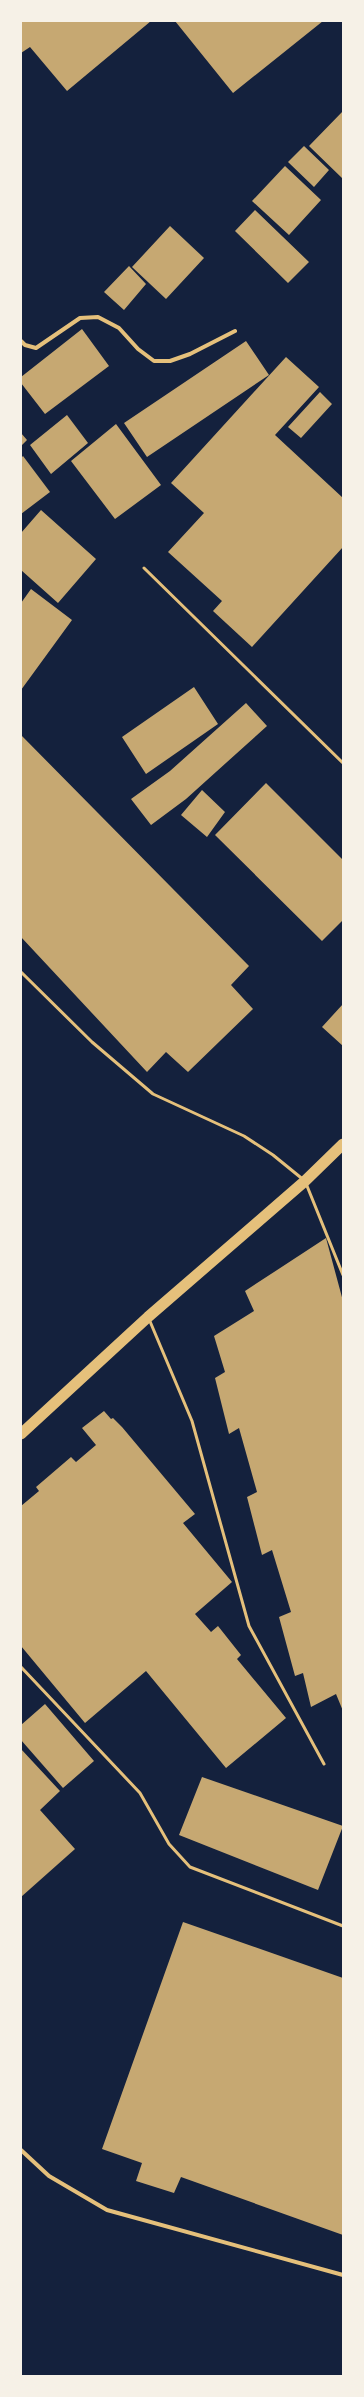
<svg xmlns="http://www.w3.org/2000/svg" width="364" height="2397" font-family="'Roboto Serif',serif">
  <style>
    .building { fill: #c6a872 }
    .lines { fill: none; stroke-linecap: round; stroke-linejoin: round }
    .service { stroke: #e5c07b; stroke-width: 3 }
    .minor { stroke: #e5c07b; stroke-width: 4 }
    .trunk { stroke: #e5c07b; stroke-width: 11 }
  </style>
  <rect width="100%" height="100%" fill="#14213d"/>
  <path class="building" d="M 21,21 L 151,21 L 67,91 L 30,47 L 21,53 Z
    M 175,21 L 323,21 L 233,93 Z
    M 343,111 L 343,179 L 309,146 Z
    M 304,146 L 329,170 L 314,187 L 288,162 Z
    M 285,166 L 321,200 L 289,235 L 252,201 Z
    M 255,210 L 309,262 L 288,283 L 235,231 Z
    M 170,226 L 204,258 L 166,299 L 132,267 Z
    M 129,266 L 146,284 L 124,310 L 104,292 Z
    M 82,329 L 109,366 L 45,414 L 21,383 L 21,377 Z
    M 246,341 L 269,375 L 147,457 L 124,423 Z
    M 286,357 L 319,387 L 275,435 L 343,498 L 343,547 L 252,647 L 213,611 L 222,601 L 168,552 L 204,513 L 171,483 Z
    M 320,392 L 332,404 L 301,438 L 288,427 Z
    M 67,415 L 88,443 L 51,474 L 30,445 Z
    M 116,424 L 161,485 L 115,519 L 71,461 Z
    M 21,433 L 27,440 L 21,446 Z
    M 23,456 L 50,492 L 21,514 L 21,458 Z
    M 41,510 L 96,559 L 58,603 L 21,570 L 21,533 Z
    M 31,589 L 72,620 L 21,690 L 21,603 Z
    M 194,687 L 218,724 L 146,774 L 122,737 Z
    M 246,703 L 267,726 L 186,799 L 151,825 L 131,799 L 170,771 Z
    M 21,735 L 249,966 L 231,985 L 253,1009 L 188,1072 L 166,1052 L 147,1072 L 21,937 Z
    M 266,783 L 343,860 L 343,920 L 322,941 L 215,835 Z
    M 202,790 L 225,812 L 207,837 L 181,815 Z
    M 343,1004 L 343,1046 L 322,1027 Z
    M 326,1238 L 343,1301 L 343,1711 L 336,1694 L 311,1707 L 303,1673 L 295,1676 L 279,1617 L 291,1612 L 272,1550 L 262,1555 L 247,1497 L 257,1492 L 239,1428 L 229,1434 L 215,1378 L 225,1372 L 214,1336 L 254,1311 L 245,1291 Z
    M 104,1411 L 111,1419 L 113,1418 L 122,1427 L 195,1514 L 183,1523 L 232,1582 L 195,1614 L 211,1632 L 218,1626 L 241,1655 L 237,1659 L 286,1718 L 226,1768 L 146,1671 L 85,1723 L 21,1646 L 21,1506 L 39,1491 L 36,1487 L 71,1457 L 76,1462 L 96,1445 L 82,1428 Z
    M 45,1704 L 94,1761 L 63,1788 L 21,1740 L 21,1725 Z
    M 21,1749 L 60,1791 L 40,1810 L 75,1849 L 21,1897 Z
    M 202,1777 L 343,1826 L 318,1890 L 179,1835 Z
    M 183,1922 L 343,1978 L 343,2235 L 181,2177 L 174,2193 L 136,2181 L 142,2163 L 102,2149 Z"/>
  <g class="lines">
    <path class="service" d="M 144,568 L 343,763
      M 21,972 L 92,1042 L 153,1094 L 244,1136 L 273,1155 L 305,1181 L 343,1275
      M 149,1319 L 192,1421 L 249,1626 L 324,1764
      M 21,1667 L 140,1793 L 169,1844 L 190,1867 L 343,1926"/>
    <path class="minor" d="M 21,341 L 25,345 L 36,348 L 80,318 L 98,317 L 119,328 L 138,349 L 154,361 L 170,361 L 190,354 L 235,331
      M 21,2150 L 49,2176 L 107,2210 L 343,2275"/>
    <path class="trunk" d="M 21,1434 L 148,1317 L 305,1181 L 343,1144"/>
  </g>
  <rect width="364" height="2397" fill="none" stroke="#f6f1e7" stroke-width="44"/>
</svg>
